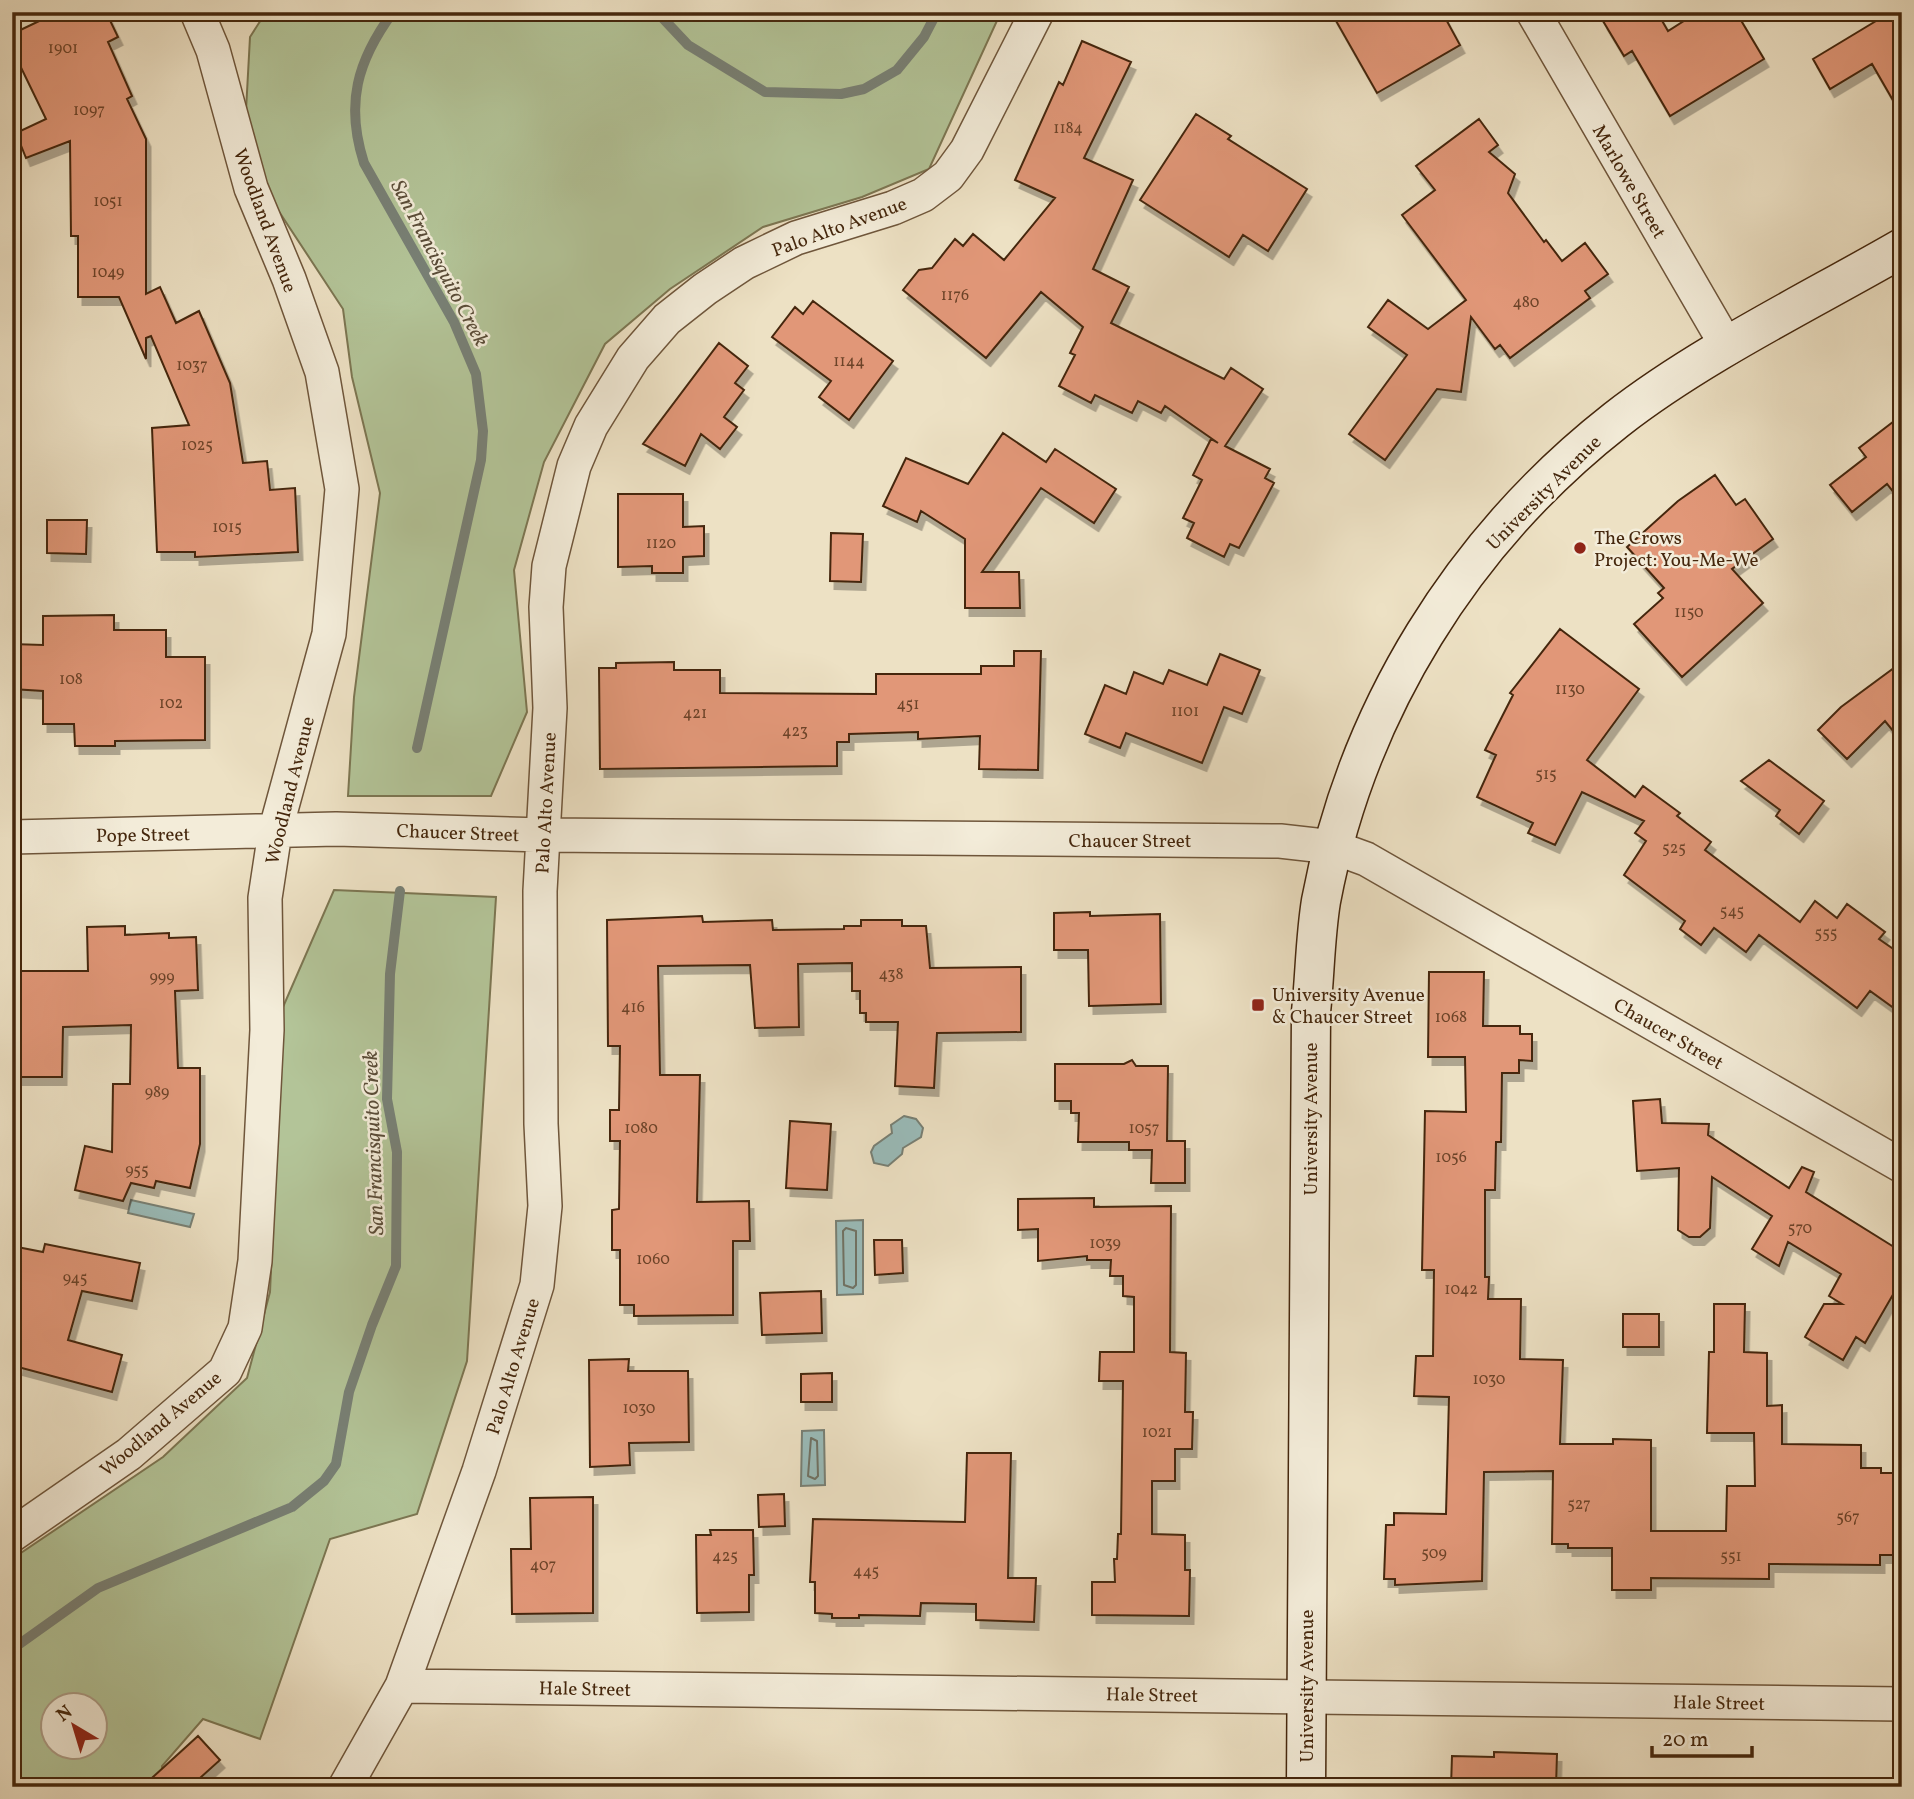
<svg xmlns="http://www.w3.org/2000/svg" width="1914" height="1799" font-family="Vollkorn,serif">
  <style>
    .green { fill: #b3c498; stroke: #7c7652; stroke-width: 2; fill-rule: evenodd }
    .water { fill: #9abcba; stroke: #788075; stroke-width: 2 }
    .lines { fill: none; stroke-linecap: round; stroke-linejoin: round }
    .shore { stroke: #707264; stroke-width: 2 }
    .stream { stroke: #788075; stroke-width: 10 }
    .building { fill: #e19778; stroke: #45270d; stroke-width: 2; filter: url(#shadow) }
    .street-casing { stroke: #6f563b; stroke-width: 36 }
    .secondary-casing { stroke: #45270d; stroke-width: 41 }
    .street { stroke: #f3ecd9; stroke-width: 33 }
    .secondary { stroke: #f3ecd9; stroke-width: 38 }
    .poi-dot { fill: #8f2418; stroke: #f3ecd9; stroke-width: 2.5 }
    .labels { text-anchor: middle; stroke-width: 5; stroke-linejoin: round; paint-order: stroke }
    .number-label { font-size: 16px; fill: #6c4328 }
    .street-label { font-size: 19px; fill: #45270d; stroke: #f3ecd9 }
    .poi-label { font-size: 19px; fill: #45270d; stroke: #f3ecd9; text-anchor: start }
    .water-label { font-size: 21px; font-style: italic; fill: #5a4c38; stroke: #f3ecd9 }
  </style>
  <defs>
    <filter id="shadow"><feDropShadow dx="4.5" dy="8" stdDeviation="0" flood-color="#0004"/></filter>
  </defs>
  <rect width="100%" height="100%" fill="#ede1c4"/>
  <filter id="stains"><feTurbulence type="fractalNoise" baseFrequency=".00286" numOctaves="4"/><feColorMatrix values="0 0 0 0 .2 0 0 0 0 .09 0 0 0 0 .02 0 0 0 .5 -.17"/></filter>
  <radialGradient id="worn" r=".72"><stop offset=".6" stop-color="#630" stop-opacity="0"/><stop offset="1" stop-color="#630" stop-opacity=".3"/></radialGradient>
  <path class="green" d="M 266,12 L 1001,12 L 929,169 L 862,197 L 763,227 L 670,289 L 605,344 L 544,462 L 514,570 L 527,712 L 491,796 L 348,796 L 354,697 L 380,493 L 352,377 L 343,309 L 276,207 L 245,129 L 250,37 Z
    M 334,890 L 496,897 L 467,1361 L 417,1514 L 330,1539 L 260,1739 L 203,1719 L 162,1766 L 163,1787 L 12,1787 L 12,1559 L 163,1457 L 247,1378 L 270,1292 L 283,1007 ZM 52,1704 L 94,1704 L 94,1746 L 52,1746 Z"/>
  <path class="water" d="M 904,1116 L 916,1119 L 923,1128 L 921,1137 L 903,1148 L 902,1154 L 888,1166 L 874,1163 L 871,1152 L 874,1146 L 892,1133 L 891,1125 Z
    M 131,1200 L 194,1214 L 190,1227 L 128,1213 Z
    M 863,1220 L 863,1294 L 837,1295 L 836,1221 Z
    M 824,1430 L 825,1485 L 801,1486 L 802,1431 Z"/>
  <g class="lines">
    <path class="shore" d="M 846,1228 L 856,1231 L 856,1285 L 853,1288 L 844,1285 L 843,1231 Z
      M 811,1438 L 817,1441 L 818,1476 L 815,1479 L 808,1476 Z"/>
    <path class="stream" d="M 393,12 C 357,61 345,104 364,163 L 454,322 L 476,374 L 483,431 L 481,460 L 417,748
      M 657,12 L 688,45 L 765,92 L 841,94 L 864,89 L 897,70 L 924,37 L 937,12
      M 12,1654 L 18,1645 L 98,1588 L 292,1507 L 324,1481 L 336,1464 L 349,1392 L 372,1325 L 396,1266 L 397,1152 L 387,1099 L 390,974 L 400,891"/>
  </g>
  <path class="building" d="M 58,12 L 106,12 L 118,37 L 108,42 L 132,96 L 127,99 L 146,139 L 146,294 L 160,287 L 176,323 L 199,311 L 230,383 L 243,463 L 267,461 L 270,490 L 295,488 L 298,552 L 195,557 L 195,552 L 157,552 L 152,428 L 189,425 L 151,336 L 146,338 L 146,359 L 119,297 L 78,297 L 78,236 L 71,236 L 70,141 L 26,158 L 16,133 L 46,119 L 12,49 L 12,34 Z
    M 1331,12 L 1442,12 L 1460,45 L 1377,93 Z
    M 1618,12 L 1657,12 L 1668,31 L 1698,12 L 1736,12 L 1764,59 L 1670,116 L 1632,51 L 1624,56 L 1603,21 Z
    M 1891,12 L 1902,12 L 1902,116 L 1872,64 L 1830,89 L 1813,59 Z
    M 1082,41 L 1131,62 L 1084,158 L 1133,180 L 1093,269 L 1129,287 L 1111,323 L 1224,379 L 1231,368 L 1263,389 L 1225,446 L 1270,469 L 1265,478 L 1274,483 L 1239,548 L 1230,544 L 1224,557 L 1187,538 L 1194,523 L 1183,518 L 1202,480 L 1193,475 L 1211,439 L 1218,443 L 1165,406 L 1161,413 L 1138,401 L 1132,413 L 1095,395 L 1091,403 L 1059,386 L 1075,355 L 1070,353 L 1083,327 L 1041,292 L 986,358 L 903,290 L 919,270 L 932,268 L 955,239 L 963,246 L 973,234 L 1004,260 L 1055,198 L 1015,180 L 1059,82 L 1063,85 Z
    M 1196,114 L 1231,136 L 1228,139 L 1307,189 L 1268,251 L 1243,235 L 1229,257 L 1140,200 Z
    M 1479,119 L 1498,145 L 1489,152 L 1515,174 L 1508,193 L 1544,242 L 1546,240 L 1562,261 L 1585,243 L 1608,274 L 1585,291 L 1590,298 L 1510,358 L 1500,345 L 1495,349 L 1471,317 L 1461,392 L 1437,389 L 1385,460 L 1349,434 L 1407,355 L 1368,327 L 1388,300 L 1428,329 L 1466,300 L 1402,215 L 1435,190 L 1416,166 Z
    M 813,301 L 893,361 L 849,420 L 819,397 L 831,381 L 772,337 L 795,307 L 803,314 Z
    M 719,343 L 748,366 L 735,383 L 744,390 L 724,417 L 737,427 L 720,449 L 701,434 L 685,466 L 643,444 Z
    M 1902,415 L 1902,503 L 1887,484 L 1852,512 L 1830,485 L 1866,457 L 1859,448 Z
    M 1003,433 L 1046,462 L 1055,449 L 1116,489 L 1094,523 L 1041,488 L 982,572 L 1019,572 L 1020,608 L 965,608 L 965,539 L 921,511 L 917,522 L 883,506 L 906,458 L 968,484 Z
    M 1715,475 L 1736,505 L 1745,499 L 1773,539 L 1732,569 L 1763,603 L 1682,677 L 1634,624 L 1663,598 L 1658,593 L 1664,588 L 1627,547 L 1678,501 Z
    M 618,494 L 683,494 L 683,527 L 704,526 L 704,556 L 683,557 L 683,573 L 652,573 L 652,566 L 618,567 Z
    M 47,520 L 87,520 L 86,554 L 47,553 Z
    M 831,533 L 863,534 L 861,582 L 830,581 Z
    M 114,615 L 114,630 L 166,630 L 166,657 L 205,657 L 205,740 L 115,741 L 115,746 L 75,746 L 74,724 L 43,724 L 43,691 L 12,689 L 12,644 L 43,645 L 43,616 Z
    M 1560,629 L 1639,689 L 1587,760 L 1635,797 L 1643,786 L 1680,813 L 1677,816 L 1711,842 L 1705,850 L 1800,922 L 1815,901 L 1837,918 L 1847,904 L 1885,932 L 1879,939 L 1902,955 L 1902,1014 L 1870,991 L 1857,1008 L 1759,935 L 1746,952 L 1714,928 L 1701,945 L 1680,929 L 1685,921 L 1624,875 L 1646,841 L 1635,833 L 1644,821 L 1582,792 L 1555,845 L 1528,833 L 1533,823 L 1477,797 L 1496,755 L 1485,750 L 1513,695 L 1510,693 Z
    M 1014,651 L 1041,651 L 1038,770 L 979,769 L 980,736 L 918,739 L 918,732 L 849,734 L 849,742 L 837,742 L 837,766 L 600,769 L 599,668 L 616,668 L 616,663 L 674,662 L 674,670 L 720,670 L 720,693 L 876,694 L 876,674 L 981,674 L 981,666 L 1014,666 Z
    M 1220,654 L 1260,670 L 1242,714 L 1224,707 L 1202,763 L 1126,733 L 1120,748 L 1085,734 L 1105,685 L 1126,694 L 1134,672 L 1163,684 L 1169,670 L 1207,685 Z
    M 1902,662 L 1902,742 L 1885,721 L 1847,759 L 1818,730 L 1841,707 Z
    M 1769,760 L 1824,801 L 1799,834 L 1776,816 L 1780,810 L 1741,781 Z
    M 1090,912 L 1090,916 L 1160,914 L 1161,1004 L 1089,1006 L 1088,950 L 1054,950 L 1054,913 Z
    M 702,916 L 703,922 L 772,920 L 773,930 L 844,929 L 844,926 L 861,926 L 861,920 L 902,920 L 902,926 L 926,926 L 930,968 L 1021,967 L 1021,1032 L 937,1033 L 934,1088 L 895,1086 L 898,1022 L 866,1022 L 866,1013 L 860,1013 L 860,991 L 852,991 L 852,963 L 798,964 L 799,1027 L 755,1028 L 750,965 L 658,966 L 660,1075 L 700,1075 L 697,1202 L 749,1201 L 750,1241 L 733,1241 L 733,1315 L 634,1316 L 634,1305 L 620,1305 L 620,1250 L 612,1250 L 612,1210 L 619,1209 L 620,1141 L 610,1141 L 610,1110 L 619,1110 L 620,1046 L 608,1046 L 607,920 Z
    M 125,926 L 125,935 L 169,933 L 169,938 L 196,937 L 198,990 L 175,991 L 178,1068 L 200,1068 L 200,1144 L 190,1188 L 156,1181 L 154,1188 L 131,1183 L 123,1201 L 75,1190 L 85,1146 L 112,1152 L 113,1084 L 130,1084 L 131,1025 L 63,1027 L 62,1077 L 12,1077 L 12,971 L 88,971 L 87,927 Z
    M 1429,972 L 1484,972 L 1483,1026 L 1520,1026 L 1520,1034 L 1532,1034 L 1532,1061 L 1519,1060 L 1519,1073 L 1502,1073 L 1501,1142 L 1496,1142 L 1495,1190 L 1485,1190 L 1485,1277 L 1489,1277 L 1488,1299 L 1521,1299 L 1520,1359 L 1563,1360 L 1560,1444 L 1613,1444 L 1613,1439 L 1651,1440 L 1651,1531 L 1726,1531 L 1727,1486 L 1755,1486 L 1754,1433 L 1707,1433 L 1709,1352 L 1714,1352 L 1714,1304 L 1745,1304 L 1744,1352 L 1767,1353 L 1767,1406 L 1782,1405 L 1782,1444 L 1861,1445 L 1861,1468 L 1881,1468 L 1881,1473 L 1902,1473 L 1902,1555 L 1880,1555 L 1880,1565 L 1769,1564 L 1769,1579 L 1651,1578 L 1651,1590 L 1612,1590 L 1612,1548 L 1568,1548 L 1568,1544 L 1552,1544 L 1553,1471 L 1484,1472 L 1482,1581 L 1395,1585 L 1395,1579 L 1384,1579 L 1386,1525 L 1394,1525 L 1394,1513 L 1446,1514 L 1449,1397 L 1414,1396 L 1416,1356 L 1433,1356 L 1434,1270 L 1422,1270 L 1425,1111 L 1466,1112 L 1465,1057 L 1428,1057 Z
    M 1132,1060 L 1136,1066 L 1168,1066 L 1167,1141 L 1185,1141 L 1185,1183 L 1151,1183 L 1152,1150 L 1129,1150 L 1129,1142 L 1078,1142 L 1079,1113 L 1071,1113 L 1071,1101 L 1055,1101 L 1055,1064 L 1124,1064 Z
    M 1660,1099 L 1662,1123 L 1709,1124 L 1708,1135 L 1789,1188 L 1802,1167 L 1814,1172 L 1806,1192 L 1902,1252 L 1902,1279 L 1865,1343 L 1856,1337 L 1843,1360 L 1805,1337 L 1824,1304 L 1842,1304 L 1829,1296 L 1841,1274 L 1788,1242 L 1779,1266 L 1752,1249 L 1772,1216 L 1712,1177 L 1710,1228 L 1700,1237 L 1689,1237 L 1678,1230 L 1679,1168 L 1637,1171 L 1633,1101 Z
    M 790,1121 L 831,1124 L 827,1190 L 786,1188 Z
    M 1094,1198 L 1094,1207 L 1171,1206 L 1170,1352 L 1186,1353 L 1185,1412 L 1193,1412 L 1192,1449 L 1175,1449 L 1175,1481 L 1152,1481 L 1152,1534 L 1185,1535 L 1185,1570 L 1190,1570 L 1189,1616 L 1092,1615 L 1092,1582 L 1115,1582 L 1114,1559 L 1117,1559 L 1118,1534 L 1121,1534 L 1123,1381 L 1099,1381 L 1100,1352 L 1134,1352 L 1134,1297 L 1123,1296 L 1123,1276 L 1110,1276 L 1111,1260 L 1087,1260 L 1087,1256 L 1038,1261 L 1038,1229 L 1018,1230 L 1018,1199 Z
    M 874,1240 L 902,1240 L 903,1273 L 875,1275 Z
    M 45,1244 L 140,1263 L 132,1301 L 82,1291 L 68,1340 L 122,1355 L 112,1392 L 18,1367 L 20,1357 L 12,1355 L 12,1246 L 43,1252 Z
    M 821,1291 L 822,1333 L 762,1335 L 760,1293 Z
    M 1623,1314 L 1659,1314 L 1659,1347 L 1623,1347 Z
    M 629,1359 L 628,1371 L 688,1371 L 689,1442 L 629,1443 L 630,1465 L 590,1467 L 589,1360 Z
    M 832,1373 L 832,1402 L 801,1402 L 801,1374 Z
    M 967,1453 L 1011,1453 L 1008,1578 L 1036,1578 L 1034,1622 L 976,1620 L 976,1604 L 921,1603 L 920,1616 L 859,1615 L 859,1618 L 832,1618 L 832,1614 L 815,1613 L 815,1582 L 810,1582 L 813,1519 L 965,1522 Z
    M 784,1494 L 785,1526 L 759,1527 L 758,1495 Z
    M 593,1497 L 593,1613 L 512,1614 L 511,1549 L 531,1549 L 530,1498 Z
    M 710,1530 L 753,1530 L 754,1575 L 749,1575 L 749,1612 L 697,1613 L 696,1535 L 711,1535 Z
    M 198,1736 L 220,1760 L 190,1787 L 142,1787 Z
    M 1494,1752 L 1557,1754 L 1556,1787 L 1451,1787 L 1452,1756 L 1494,1757 Z"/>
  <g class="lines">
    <defs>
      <path id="street" d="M 1533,12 L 1728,348
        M 12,837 L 336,829 L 543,835 L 1280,841 L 1333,847 L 1366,859 L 1902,1166
        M 12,1535 L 129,1454 L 225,1371 L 245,1328 L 255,1261 L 267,1030 L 265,898 L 275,832 L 329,634 L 342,489 L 322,372 L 289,279 L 251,188 L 213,50 L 197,12
        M 402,1686 L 1902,1704
        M 345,1787 L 402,1686 L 479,1471 L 537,1285 L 545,1206 L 541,1124 L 540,891 L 550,708 L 546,607 L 549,566 L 574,466 L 591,426 L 633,358 L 667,319 L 705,289 L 744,263 L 796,238 L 893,208 L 923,195 L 948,176 L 967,150 L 1037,12"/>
      <path id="secondary" d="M 1306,1787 L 1311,1012 C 1315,975 1315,938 1321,901 C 1357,710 1463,540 1616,420 C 1699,355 1810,301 1902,248"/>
    </defs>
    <use href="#street" class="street-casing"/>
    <use href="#secondary" class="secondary-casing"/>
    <use href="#street" class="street"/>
    <use href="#secondary" class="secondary"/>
  </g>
  <g class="poi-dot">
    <circle cx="1580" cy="548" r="7"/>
    <rect x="1251" y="998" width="14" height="14" rx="3.5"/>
  </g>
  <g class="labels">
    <g class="number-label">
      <text x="63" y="53">1901</text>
      <text x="89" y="115">1097</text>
      <text x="1068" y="133">1184</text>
      <text x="108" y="206">1051</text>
      <text x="108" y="277">1049</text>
      <text x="955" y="300">1176</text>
      <text x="1526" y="307">480</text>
      <text x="849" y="366">1144</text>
      <text x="192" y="370">1037</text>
      <text x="197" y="450">1025</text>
      <text x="227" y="532">1015</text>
      <text x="661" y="548">1120</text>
      <text x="1689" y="617">1150</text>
      <text x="71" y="684">108</text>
      <text x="1570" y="694">1130</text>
      <text x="171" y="708">102</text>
      <text x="908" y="709">451</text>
      <text x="1185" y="716">1101</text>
      <text x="695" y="718">421</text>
      <text x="795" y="736">423</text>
      <text x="1546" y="779">515</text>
      <text x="1674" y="853">525</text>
      <text x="1732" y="916">545</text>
      <text x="1826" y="938">555</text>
      <text x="891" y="979">438</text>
      <text x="162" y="982">999</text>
      <text x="633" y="1012">416</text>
      <text x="1451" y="1022">1068</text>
      <text x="157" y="1097">989</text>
      <text x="641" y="1133">1080</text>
      <text x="1144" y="1133">1057</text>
      <text x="1451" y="1162">1056</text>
      <text x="137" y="1175">955</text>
      <text x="1800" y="1233">570</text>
      <text x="1105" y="1248">1039</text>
      <text x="653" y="1264">1060</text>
      <text x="75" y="1283">945</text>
      <text x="1461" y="1294">1042</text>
      <text x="1489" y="1384">1030</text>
      <text x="639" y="1413">1030</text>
      <text x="1157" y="1437">1021</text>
      <text x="1579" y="1509">527</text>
      <text x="1848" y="1522">567</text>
      <text x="1434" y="1558">509</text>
      <text x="725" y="1561">425</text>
      <text x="1731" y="1561">551</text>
      <text x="543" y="1570">407</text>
      <text x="866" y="1576">445</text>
    </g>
    <g class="street-label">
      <text transform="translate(1630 181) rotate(60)" y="7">Marlowe Street</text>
      <text transform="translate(266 220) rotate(70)" y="7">Woodland Avenue</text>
      <text transform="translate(839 226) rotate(-20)" y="7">Palo Alto Avenue</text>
      <text transform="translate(1543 492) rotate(-45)" y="7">University Avenue</text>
      <text transform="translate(289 790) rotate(-76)" y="7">Woodland Avenue</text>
      <text transform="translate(545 803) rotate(-87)" y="7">Palo Alto Avenue</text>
      <text transform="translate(458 832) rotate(2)" y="7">Chaucer Street</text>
      <text transform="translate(143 834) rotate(-1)" y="7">Pope Street</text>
      <text x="1130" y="847">Chaucer Street</text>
      <text transform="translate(1669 1033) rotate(30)" y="7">Chaucer Street</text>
      <text transform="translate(1310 1119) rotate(-90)" y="7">University Avenue</text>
      <text transform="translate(512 1366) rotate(-73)" y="7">Palo Alto Avenue</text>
      <text transform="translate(160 1423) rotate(-40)" y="7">Woodland Avenue</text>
      <text transform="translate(1306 1686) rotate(-90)" y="7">University Avenue</text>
      <text transform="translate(585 1688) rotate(1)" y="7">Hale Street</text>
      <text transform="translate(1152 1694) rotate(1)" y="7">Hale Street</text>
      <text transform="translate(1719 1702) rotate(1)" y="7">Hale Street</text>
    </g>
    <g class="poi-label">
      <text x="1594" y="544">The Crows<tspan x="1594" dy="22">Project: You-Me-We</tspan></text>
      <text x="1272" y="1001">University Avenue<tspan x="1272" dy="22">&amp; Chaucer Street</tspan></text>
    </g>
    <g class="water-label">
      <text transform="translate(440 263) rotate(62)" y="7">San Francisquito Creek</text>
      <text transform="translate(373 1143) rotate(-92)" y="7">San Francisquito Creek</text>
    </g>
  </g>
  <rect width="1914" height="1799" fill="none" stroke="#ede1c4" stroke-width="42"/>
  <rect x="14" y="14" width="1886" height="1771" fill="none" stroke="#45270d" stroke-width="3.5"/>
  <rect x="21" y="21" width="1872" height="1757" fill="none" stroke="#45270d" stroke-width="2"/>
  <g transform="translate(74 1726) rotate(322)"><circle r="33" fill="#f3ecd9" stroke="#ad9d87" stroke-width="2"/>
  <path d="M0-5L12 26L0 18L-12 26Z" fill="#8f2418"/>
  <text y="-10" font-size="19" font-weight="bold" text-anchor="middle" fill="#45270d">N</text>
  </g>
  <path d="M1652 1746v10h100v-10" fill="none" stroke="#45270d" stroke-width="3.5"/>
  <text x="1662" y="1746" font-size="21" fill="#45270d" stroke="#f3ecd9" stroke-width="5" paint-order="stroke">20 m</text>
  <rect width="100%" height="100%" filter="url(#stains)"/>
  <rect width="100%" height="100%" fill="url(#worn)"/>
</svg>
